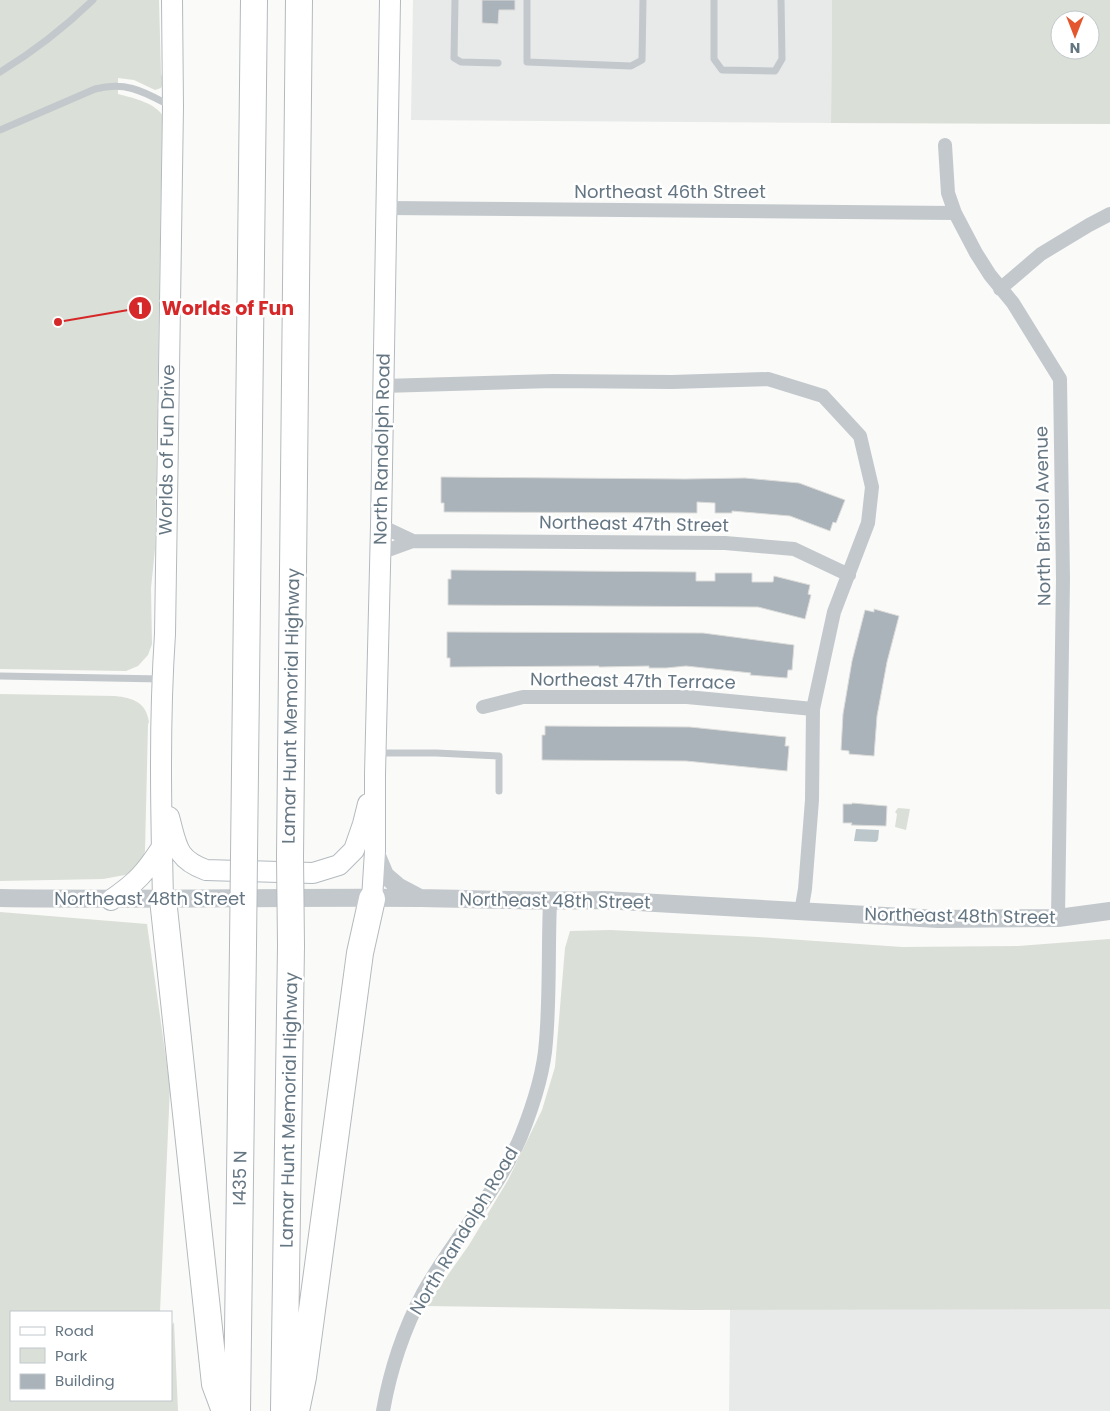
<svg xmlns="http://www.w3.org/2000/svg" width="1110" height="1411" font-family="Poppins,sans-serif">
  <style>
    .built { fill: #e8e9e9 }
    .green { fill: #dadfd7; fill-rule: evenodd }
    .water { fill: #bbc7cb }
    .building { fill: #aab3b9; stroke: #dcdcda }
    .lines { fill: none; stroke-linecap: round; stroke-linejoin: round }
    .secondary-casing { stroke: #b3babf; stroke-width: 22 }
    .motorway-casing { stroke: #b4b9bd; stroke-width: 28 }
    .service { stroke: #c3c8cc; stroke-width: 7 }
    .minor { stroke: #c3c8cc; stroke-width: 14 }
    .tertiary { stroke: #c3c8cc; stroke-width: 18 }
    .secondary { stroke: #fff; stroke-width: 20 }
    .motorway { stroke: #fff; stroke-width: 26 }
    .motorway-bridge-casing { stroke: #b4b9bd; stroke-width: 28; stroke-linecap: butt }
    .motorway-bridge { stroke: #fff; stroke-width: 26 }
    .labels { text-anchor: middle; stroke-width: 5; stroke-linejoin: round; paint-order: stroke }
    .street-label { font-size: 18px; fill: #657683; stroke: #fff }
    .leader { fill: none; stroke: #d62828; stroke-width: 2 }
    .callout-dot { fill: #d62828; stroke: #fff; stroke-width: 2 }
    .mark-label { font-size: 15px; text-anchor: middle; font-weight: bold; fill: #fff }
    .callout-label { font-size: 19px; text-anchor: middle; font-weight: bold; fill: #d62828; stroke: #fff; stroke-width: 5; stroke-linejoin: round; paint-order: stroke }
  </style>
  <rect width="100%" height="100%" fill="#fafaf8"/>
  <path class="built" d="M 413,0 L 832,0 L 831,123 L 411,120 Z
    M 730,1309 L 1110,1309 L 1110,1411 L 729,1411 Z"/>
  <path class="green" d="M 0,0 L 159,0 L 161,74 L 164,82 L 161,88 L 155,90 L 134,80 L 118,78 L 118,94 C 133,98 157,103 164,118 L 162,120 L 155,549 L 151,588 L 152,644 L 148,655 L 138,666 L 126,671 L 0,669 Z
    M 832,0 L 1110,0 L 1110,124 L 831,123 ZM 1060,20 L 1090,20 L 1090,50 L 1060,50 Z
    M 0,694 L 115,696 C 133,698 146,702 149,722 L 148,724 L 145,851 L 140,866 L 125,875 L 103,879 L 0,881 Z
    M 898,808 L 910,809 L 906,830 L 895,827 L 897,814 L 895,812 Z
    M 0,912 L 147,924 L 170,1087 L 160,1312 L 11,1312 L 11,1400 L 171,1400 L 171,1327 L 174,1322 L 178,1411 L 0,1411 Z
    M 610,930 L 758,937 L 902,947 L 1018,946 L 1110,939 L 1110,1309 L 688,1310 L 426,1306 L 469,1245 L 508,1180 L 542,1110 L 555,1067 L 565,948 L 570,931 Z"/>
  <path class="water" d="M 856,829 L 879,830 L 878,840 L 876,842 L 854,841 Z"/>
  <path class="building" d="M 482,0 L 515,0 L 515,10 L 499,10 L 498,24 L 482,23 Z
    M 441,477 L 686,479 L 745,478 L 799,483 L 845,500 L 836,523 L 833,522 L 830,531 L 790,516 L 732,511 L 732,513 L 715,513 L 715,503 L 697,502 L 697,513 L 444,512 L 444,503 L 441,503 Z
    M 451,570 L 696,572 L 696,581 L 715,581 L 715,573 L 752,573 L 752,582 L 773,582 L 774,576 L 810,585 L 808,594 L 811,595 L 805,619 L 758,607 L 448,605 L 448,579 L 451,579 Z
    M 874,609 L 899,616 L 887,662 L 877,716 L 874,756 L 849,754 L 849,751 L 841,750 L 843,714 L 852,661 L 865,610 L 874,612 Z
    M 447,632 L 703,633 L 794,645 L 792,670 L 788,670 L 787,678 L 750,675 L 751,673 L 686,666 L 666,668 L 649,668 L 649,666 L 599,667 L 599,666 L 450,667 L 450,658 L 447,658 Z
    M 545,726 L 690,727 L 786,737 L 785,746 L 789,746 L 787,771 L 686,761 L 542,760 L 542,735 L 545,735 Z
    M 852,803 L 887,806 L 886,826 L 851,825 L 852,823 L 843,823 L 843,804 L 852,804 Z"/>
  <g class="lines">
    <defs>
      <path id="secondary" d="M 169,817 C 177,846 176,859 206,870 L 313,873 L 339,865 L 354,850 L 363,824 L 368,804
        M 163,899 C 161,811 159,723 165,634 L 173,106 L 172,0
        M 372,899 L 375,851 L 375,774 L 381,526 L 390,0
        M 111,900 C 137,882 145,873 162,847"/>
      <path id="motorway" d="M 244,856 L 254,0
        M 290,857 L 299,0
        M 163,899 L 215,1384 L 225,1411
        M 284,1410 L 291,946
        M 237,1411 L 243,946
        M 296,1411 L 303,1377 L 360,953 L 372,899"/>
    </defs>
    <use href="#secondary" class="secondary-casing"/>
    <use href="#motorway" class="motorway-casing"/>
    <path class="service" d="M 455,0 L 454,58 L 461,62 L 498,63
      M 527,0 L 527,62 L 631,66 L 642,60 L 643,0
      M 714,0 L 714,59 L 722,70 L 775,71 L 782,59 L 781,0
      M 0,72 C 33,52 65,27 93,0
      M 0,130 L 95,89 C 127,81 144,92 171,106
      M 0,676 L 162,679
      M 378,753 L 436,753 L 499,756 L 499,791"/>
    <path class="minor" d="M 945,145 L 948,193 L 955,213 L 976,253 L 990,275 L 1013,303 L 1060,379 L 1063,579 L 1058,918
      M 386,208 L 955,213
      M 1000,289 L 1041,254 L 1089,225 L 1110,214
      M 383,386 L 553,381 L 672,382 L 768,379 L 823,396 L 860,436 L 872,487 L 868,523 L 834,612 L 813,709 L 812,800 L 805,889 L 801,912
      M 381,526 L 413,541
      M 380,553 L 413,541 L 725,543 L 794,549 L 849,575
      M 483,707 L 523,697 L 687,697 L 813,709
      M 383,1411 C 390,1371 404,1329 423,1293 C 453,1239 497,1193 521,1136 C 533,1106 544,1074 546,1041 C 550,995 548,948 550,902"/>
    <path class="tertiary" d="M 375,851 L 385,875 L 399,887 L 418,897
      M 0,898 C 140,900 281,897 421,898 C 482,899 542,902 603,900 L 938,919 L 1058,918 L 1110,911"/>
    <use href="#secondary" class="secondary"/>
    <use href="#motorway" class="motorway"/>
    <defs>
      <path id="motorway-bridge" d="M 290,857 L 291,946
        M 243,946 L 244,856"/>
    </defs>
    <use href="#motorway-bridge" class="motorway-bridge-casing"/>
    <use href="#motorway-bridge" class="motorway-bridge"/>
  </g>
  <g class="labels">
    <g class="street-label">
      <text x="670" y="198">Northeast 46th Street</text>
      <text transform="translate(382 449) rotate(-89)" y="6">North Randolph Road</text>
      <text transform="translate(167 450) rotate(-89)" y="6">Worlds of Fun Drive</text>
      <text transform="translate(1043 516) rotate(-91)" y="6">North Bristol Avenue</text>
      <text transform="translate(634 524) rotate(1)" y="6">Northeast 47th Street</text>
      <text transform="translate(633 681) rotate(1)" y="6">Northeast 47th Terrace</text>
      <text transform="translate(291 706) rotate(-89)" y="6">Lamar Hunt Memorial Highway</text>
      <text x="150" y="905">Northeast 48th Street</text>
      <text transform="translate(555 901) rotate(1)" y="6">Northeast 48th Street</text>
      <text transform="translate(960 916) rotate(1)" y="6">Northeast 48th Street</text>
      <text transform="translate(289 1110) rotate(-89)" y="6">Lamar Hunt Memorial Highway</text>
      <text transform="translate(240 1178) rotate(-89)" y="6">I435 N</text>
      <text transform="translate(464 1231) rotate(-59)" y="6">North Randolph Road</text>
    </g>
  </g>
  <path class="leader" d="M58 322L140 308"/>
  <g class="callout-dot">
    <circle cx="58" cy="322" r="5"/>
    <circle cx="140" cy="308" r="12"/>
  </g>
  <g class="mark-label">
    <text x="140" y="314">1</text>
  </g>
  <g class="callout-label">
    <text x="228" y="315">Worlds of Fun</text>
  </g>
  <rect x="10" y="1311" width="162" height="90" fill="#ffffff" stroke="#c1c8cd"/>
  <rect x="20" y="1327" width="25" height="8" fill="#ffffff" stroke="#c1c8cd"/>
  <text x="55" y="1336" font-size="15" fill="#657683">Road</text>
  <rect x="20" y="1348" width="25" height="15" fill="#dadfd7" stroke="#c1c8cd"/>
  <text x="55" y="1361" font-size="15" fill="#657683">Park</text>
  <rect x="20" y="1374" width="25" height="15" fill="#aab3b9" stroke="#c1c8cd"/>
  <text x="55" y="1386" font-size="15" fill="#657683">Building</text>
  <g transform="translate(1075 35) rotate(180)"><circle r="24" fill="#ffffff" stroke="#c1c8cd"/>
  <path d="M0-4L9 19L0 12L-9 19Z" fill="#e4572e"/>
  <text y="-8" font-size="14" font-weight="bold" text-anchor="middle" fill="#657683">N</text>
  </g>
</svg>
